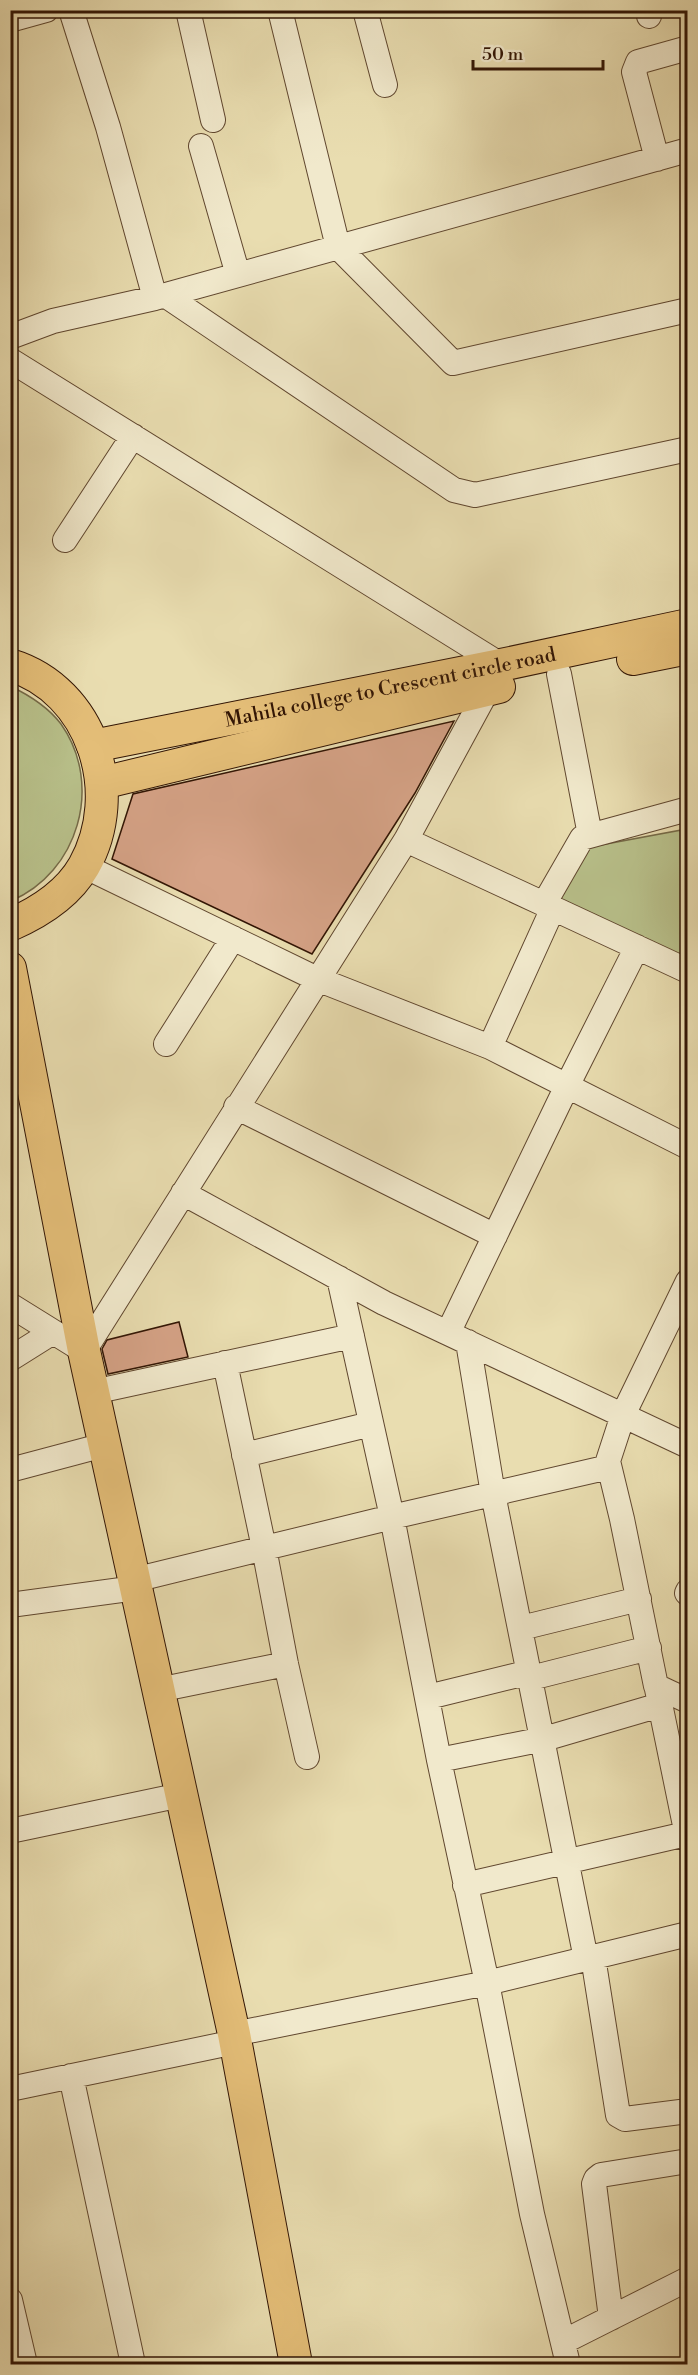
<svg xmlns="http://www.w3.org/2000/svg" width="698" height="2375" font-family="'Libre Bodoni',serif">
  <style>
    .green { fill: #b8c08a; stroke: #756a47; stroke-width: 1.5 }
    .building { fill: #d5a286; stroke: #321504; stroke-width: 1.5 }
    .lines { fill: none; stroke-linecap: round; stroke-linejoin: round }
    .minor-casing { stroke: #60472f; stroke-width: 26 }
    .major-casing { stroke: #321504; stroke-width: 34 }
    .minor { stroke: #f1e9cc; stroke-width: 24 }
    .major { stroke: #e4be78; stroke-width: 32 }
    .labels { text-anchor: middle; stroke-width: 5; stroke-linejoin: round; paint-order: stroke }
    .street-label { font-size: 20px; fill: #321504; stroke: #f1e9cc }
  </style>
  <rect width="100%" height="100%" fill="#e9ddb0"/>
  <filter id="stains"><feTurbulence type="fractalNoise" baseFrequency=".00333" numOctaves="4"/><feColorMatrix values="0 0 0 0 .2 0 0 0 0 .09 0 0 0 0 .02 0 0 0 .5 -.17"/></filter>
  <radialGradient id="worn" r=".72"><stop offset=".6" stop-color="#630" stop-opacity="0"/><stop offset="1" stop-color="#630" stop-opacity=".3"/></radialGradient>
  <path class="green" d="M 10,686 C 29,695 48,707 61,724 C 104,785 78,873 11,901 Z
    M 687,829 L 687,960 L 558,900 L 590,847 Z"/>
  <path class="building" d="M 454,721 L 415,793 L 312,954 L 112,859 L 133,794 Z
    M 179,1322 L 188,1357 L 108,1374 L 102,1349 L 107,1340 Z"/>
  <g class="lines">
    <defs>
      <path id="minor" d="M 71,10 L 108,127 L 155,298
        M 188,10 L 213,120
        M 280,10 L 338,247 L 453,363 L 688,310
        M 365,10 L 385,85
        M 648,10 L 649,16
        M 10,20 L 46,10
        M 201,146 L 238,275
        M 657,159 L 634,72 L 638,62 L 688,48
        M 165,295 L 454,490 L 475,495 L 688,449
        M 10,337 L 53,321 L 155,298 L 688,150
        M 10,360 L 501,665 L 406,840 L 84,1351 L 10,1305
        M 65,540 L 133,436
        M 559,674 L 590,835
        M 688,809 L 582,838 L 544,904 L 688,971
        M 406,840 L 544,904
        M 84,866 L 317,979 L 490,1047 L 688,1147
        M 166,1044 L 233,938
        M 490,1047 L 553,908
        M 236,1107 L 495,1236
        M 183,1193 L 384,1303 L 688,1446
        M 688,1281 L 623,1415 L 608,1461 L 622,1519 L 656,1686 L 688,1701
        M 448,1333 L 567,1086 L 637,947
        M 468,1342 L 493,1494 L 586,1959
        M 10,1359 L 53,1332
        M 225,1363 L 264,1548 L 286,1664 L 307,1757
        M 93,1392 L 352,1336
        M 244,1455 L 371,1424
        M 10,1470 L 104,1445
        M 134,1580 L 392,1517 L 339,1278
        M 687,1593 L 688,1591
        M 10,1605 L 136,1588
        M 521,1628 L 639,1599
        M 531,1678 L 649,1648
        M 657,1689 L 688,1840
        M 158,1690 L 286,1664
        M 428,1697 L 530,1672
        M 439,1760 L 544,1739 L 660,1705
        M 10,1831 L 181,1795
        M 465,1885 L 686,1834
        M 593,1957 L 618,2115 L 625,2119 L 688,2111
        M 234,2034 L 487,1983 L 439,1760 L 392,1517 L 609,1467
        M 71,2076 L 133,2364
        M 10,2089 L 235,2042
        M 10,2300 L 25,2364
        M 611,2318 L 594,2184 L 596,2179 L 601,2175 L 688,2161
        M 563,2342 L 688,2279
        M 568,2364 L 532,2214 L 487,1983 L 688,1934"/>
      <g id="major">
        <path d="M 633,659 L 688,648"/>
        <path d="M 10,665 C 93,690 125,793 84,866 C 68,894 40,912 10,925"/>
        <path id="s1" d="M 93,746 L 501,665 L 688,625"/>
        <path d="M 102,783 L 499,687"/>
        <path d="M 10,968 L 84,1351 L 234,2034 L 296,2364"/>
      </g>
    </defs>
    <use href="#minor" class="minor-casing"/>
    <use href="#major" class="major-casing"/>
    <use href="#minor" class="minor"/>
    <use href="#major" class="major"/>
  </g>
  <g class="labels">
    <g class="street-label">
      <text dy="7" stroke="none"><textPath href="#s1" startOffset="303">Mahila college to Crescent circle road</textPath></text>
    </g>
  </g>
  <rect width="698" height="2375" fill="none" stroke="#e9ddb0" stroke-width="36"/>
  <rect x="12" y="12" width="674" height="2351" fill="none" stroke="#321504" stroke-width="3"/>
  <rect x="18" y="18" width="662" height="2339" fill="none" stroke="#321504" stroke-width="1.5"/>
  <path d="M473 60v9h130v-9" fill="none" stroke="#321504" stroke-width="3"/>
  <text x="482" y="60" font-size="18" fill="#321504" stroke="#f1e9cc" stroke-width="4.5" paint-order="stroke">50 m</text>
  <rect width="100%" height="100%" filter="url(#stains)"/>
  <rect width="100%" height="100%" fill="url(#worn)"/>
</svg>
